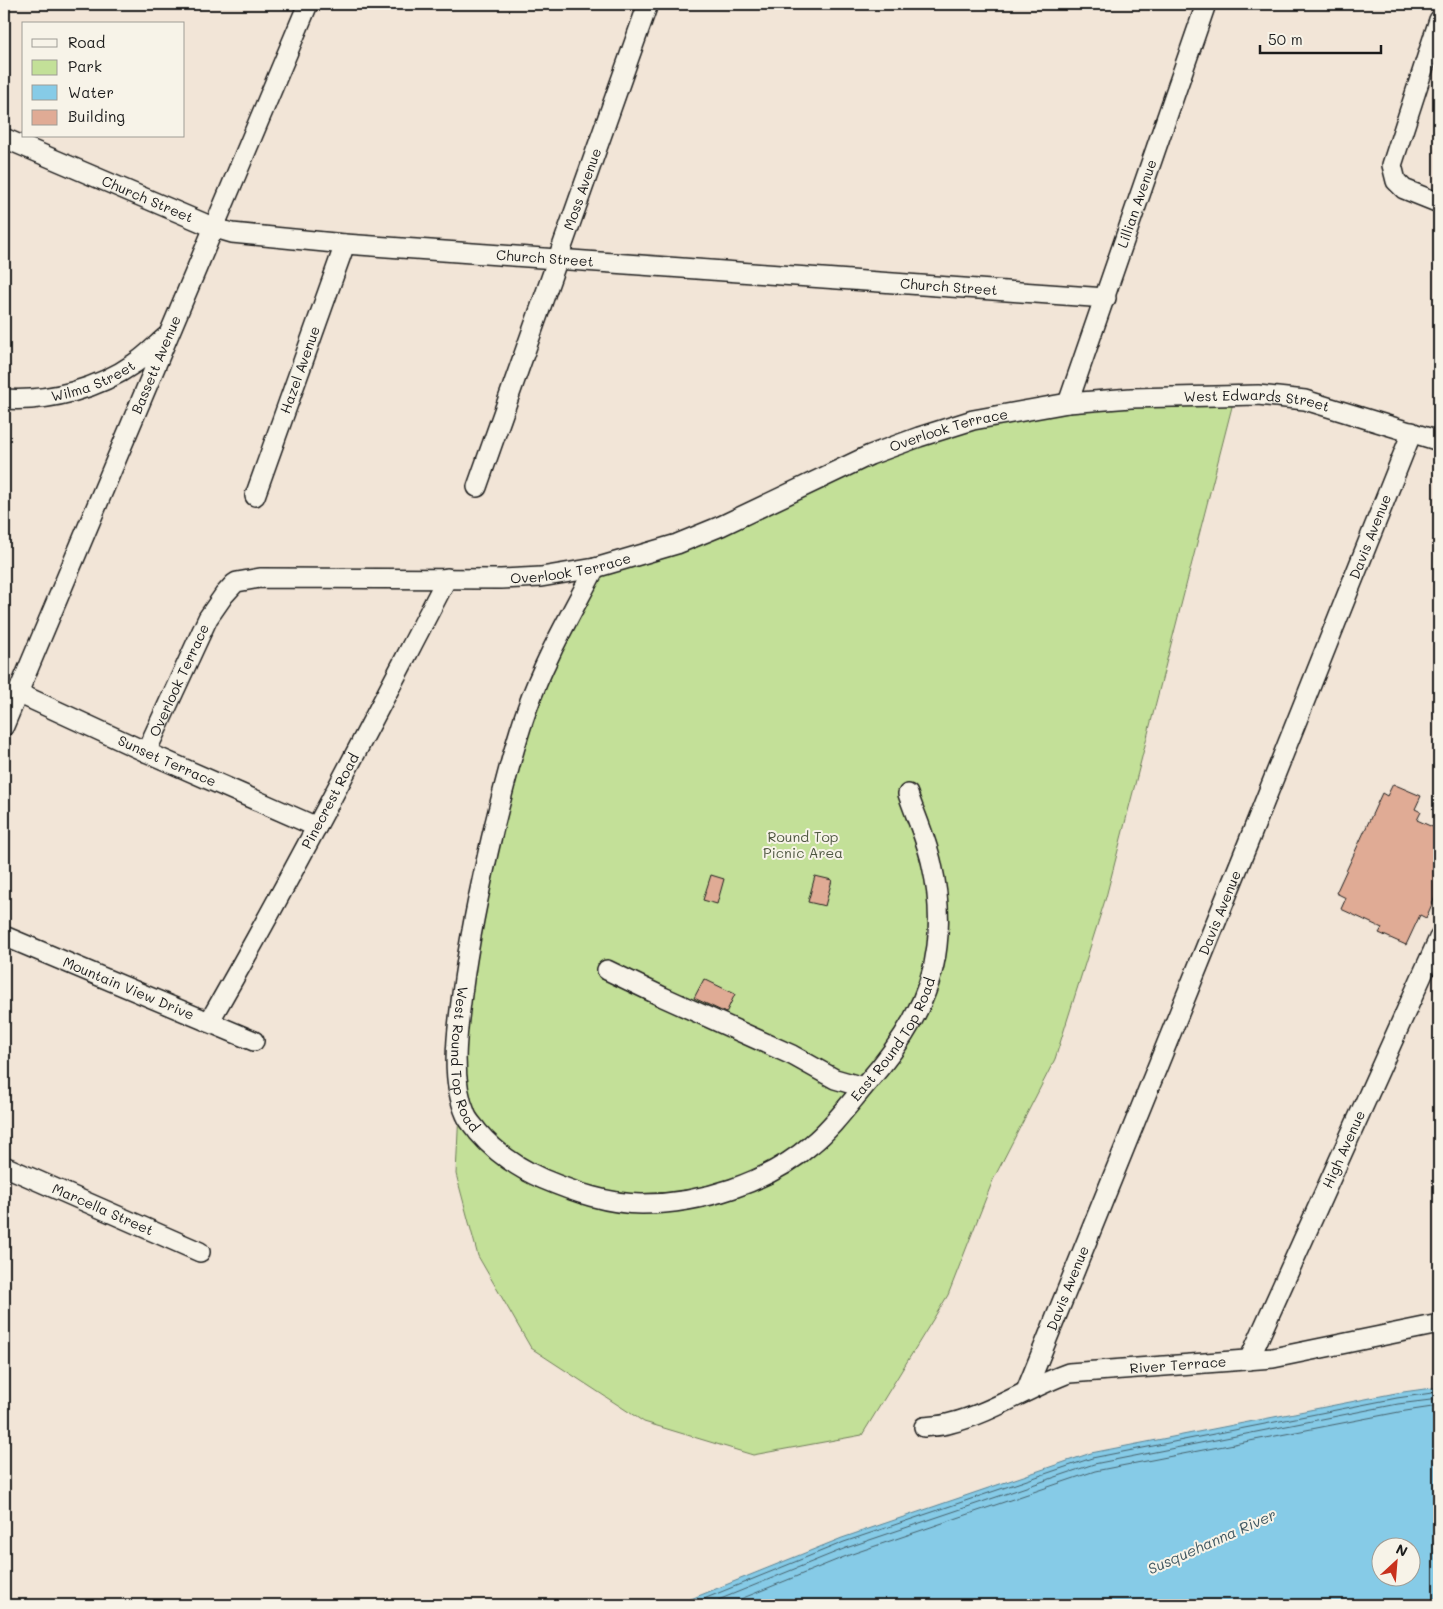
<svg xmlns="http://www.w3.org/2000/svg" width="1443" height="1609" font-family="Mali,sans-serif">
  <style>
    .green { fill: #c3e098; stroke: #707e5a }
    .water { fill: #86cbe7; stroke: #5c8596; fill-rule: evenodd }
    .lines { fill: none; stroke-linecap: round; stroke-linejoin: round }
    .shore { stroke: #46626d; stroke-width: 1 }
    .building { fill: #e0ab95; stroke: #1c1c1c }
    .minor-casing { stroke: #1c1c1c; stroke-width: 22 }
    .minor { stroke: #f7f3e8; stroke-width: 19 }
    .labels { text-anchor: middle; stroke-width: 4; stroke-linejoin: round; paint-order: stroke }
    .street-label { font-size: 14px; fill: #1c1c1c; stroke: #f7f3e8 }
    .park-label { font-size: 14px; fill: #4e5741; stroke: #f7f3e8 }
    .water-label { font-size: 15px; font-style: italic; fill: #415963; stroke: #f7f3e8 }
  </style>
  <rect width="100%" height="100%" fill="#f2e5d7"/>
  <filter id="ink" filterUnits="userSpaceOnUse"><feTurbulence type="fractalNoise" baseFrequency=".02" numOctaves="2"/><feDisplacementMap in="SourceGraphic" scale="10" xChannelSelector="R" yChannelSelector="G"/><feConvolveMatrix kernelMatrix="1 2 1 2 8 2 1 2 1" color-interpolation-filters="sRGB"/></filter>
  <g filter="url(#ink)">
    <path class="green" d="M 1235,395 L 1106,897 L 1055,1059 L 993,1180 L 948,1295 L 862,1435 L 753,1455 L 644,1422 L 531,1348 L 478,1256 L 456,1174 L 466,963 L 513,751 L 595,568 L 870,455 L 1068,403 Z"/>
    <path class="water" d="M 1439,1387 L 1439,1605 L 676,1605 L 842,1538 L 1091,1453 L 1396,1393 ZM 1380,1546 L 1410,1546 L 1410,1576 L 1380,1576 Z"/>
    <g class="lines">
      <path class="shore" d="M 689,1605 L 844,1542 L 1092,1458 L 1397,1398 L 1439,1392
        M 706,1605 L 846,1548 L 1094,1464 L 1398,1404 L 1439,1399
        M 726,1605 L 849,1555 L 1095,1471 L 1399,1412 L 1439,1406"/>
    </g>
    <path class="building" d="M 1393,784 L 1421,796 L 1415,809 L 1421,812 L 1417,820 L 1439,830 L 1439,888 L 1426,918 L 1420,915 L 1406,945 L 1379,933 L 1382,928 L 1341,909 L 1346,898 L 1336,893 L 1382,793 L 1387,796 Z
      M 711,875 L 724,879 L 717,904 L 703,900 Z
      M 815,876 L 832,880 L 825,906 L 808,902 Z
      M 704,979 L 735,994 L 726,1013 L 694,998 Z"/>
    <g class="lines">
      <defs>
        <g id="minor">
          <path d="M 1439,20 L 1392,165 L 1396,181 L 1404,189 L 1439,203"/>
          <path id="s1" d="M 4,138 L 215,228 L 232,233 L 345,244 L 1106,298"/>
          <path id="s2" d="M 4,399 C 49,402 98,389 135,363 C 147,355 157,344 168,335"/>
          <path id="s3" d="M 1068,403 L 1206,4"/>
          <path id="s4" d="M 477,487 L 648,4"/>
          <path id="s5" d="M 255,496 L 345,244"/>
          <path id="s6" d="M 595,568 C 571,614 544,660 527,709 C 513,748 504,788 494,827 C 481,882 469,938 462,994 C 457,1033 450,1079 466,1115 C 469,1122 474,1126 478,1132 C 496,1153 518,1168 543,1179 C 574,1192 608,1204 642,1204 C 700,1204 768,1183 812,1144 C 833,1127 849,1104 867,1083 C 901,1044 931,1000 937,946 C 940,920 938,891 932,865 C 927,841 916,817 908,794"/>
          <path id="s7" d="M 18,693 L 146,752 L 317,827"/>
          <path id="s8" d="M 4,726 L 308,4"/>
          <path id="s9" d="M 146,752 L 208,618 L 224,595 L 234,584 L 237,582 L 260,578 L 501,579 L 541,577 L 595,568 L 677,544 L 721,526 L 870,455 L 919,437 L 973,420 L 1068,403 L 1131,398 L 1258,395 L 1305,400 L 1439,441"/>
          <path id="s10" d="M 4,936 L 254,1041"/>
          <path d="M 607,970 L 663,997 L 792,1055 L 835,1079 L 863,1087"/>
          <path id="s11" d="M 209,1022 C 293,876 369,727 447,578"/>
          <path id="s12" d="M 4,1166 L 200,1252"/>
          <path id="s13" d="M 1249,1360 L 1439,938"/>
          <path id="s14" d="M 1026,1391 L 1248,843 L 1412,432"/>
          <path id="s15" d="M 924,1427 C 932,1426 942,1426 951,1423 C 992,1413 1029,1387 1069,1373 L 1273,1358 L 1439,1324"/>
        </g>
      </defs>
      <use href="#minor" class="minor-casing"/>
      <use href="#minor" class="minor"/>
    </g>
  </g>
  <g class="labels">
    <g class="street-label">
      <text dy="5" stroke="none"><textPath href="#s4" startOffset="316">Moss Avenue</textPath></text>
      <text dy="5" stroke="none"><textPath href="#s1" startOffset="156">Church Street</textPath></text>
      <text dy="5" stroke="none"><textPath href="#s3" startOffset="211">Lillian Avenue</textPath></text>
      <text dy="5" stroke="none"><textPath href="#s1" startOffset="561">Church Street</textPath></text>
      <text dy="5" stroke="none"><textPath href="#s1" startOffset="966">Church Street</textPath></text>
      <text dy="5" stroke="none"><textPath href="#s8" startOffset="392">Bassett Avenue</textPath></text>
      <text dy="5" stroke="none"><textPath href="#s5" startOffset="134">Hazel Avenue</textPath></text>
      <text dy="5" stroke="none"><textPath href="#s2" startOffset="92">Wilma Street</textPath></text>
      <text dy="5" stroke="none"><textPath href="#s9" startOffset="1246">West Edwards Street</textPath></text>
      <text dy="5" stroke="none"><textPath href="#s9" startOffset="934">Overlook Terrace</textPath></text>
      <text dy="5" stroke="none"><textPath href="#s14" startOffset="921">Davis Avenue</textPath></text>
      <text dy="5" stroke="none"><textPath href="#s9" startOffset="529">Overlook Terrace</textPath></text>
      <text dy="5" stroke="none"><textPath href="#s9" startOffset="79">Overlook Terrace</textPath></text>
      <text dy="5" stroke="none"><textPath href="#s7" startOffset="164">Sunset Terrace</textPath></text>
      <text dy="5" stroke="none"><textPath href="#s11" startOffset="252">Pinecrest Road</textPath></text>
      <text dy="5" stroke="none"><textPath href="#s14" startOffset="516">Davis Avenue</textPath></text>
      <text dy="5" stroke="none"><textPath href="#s10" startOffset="135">Mountain View Drive</textPath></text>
      <text dy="5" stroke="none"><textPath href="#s6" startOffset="1094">East Round Top Road</textPath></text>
      <text dy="5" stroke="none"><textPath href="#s6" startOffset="516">West Round Top Road</textPath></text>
      <text dy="5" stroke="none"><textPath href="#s13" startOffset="231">High Avenue</textPath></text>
      <text dy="5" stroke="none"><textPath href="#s12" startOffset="108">Marcella Street</textPath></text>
      <text dy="5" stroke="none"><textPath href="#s14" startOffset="111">Davis Avenue</textPath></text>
      <text dy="5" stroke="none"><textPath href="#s15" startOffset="265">River Terrace</textPath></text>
    </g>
    <g class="park-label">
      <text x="803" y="842">Round Top<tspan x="803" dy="16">Picnic Area</tspan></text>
    </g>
    <g class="water-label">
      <text transform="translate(1212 1542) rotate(-24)" y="5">Susquehanna River</text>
    </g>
  </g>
  <rect width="1443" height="1609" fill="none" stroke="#f7f3e8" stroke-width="20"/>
  <rect x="10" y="10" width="1423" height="1589" fill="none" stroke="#1c1c1c" stroke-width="2" filter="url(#ink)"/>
  <rect x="22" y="22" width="162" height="115" fill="#f7f3e8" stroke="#9f9d96"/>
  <rect x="32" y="39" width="25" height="8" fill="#f7f3e8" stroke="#9f9d96"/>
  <text x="68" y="48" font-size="15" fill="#1c1c1c">Road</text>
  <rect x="32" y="60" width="25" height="15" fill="#c3e098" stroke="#9f9d96"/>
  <text x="68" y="72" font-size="15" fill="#1c1c1c">Park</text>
  <rect x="32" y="85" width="25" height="15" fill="#86cbe7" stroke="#9f9d96"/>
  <text x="68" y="98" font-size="15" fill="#1c1c1c">Water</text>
  <rect x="32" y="110" width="25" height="15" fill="#e0ab95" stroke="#9f9d96"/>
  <text x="68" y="122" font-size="15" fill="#1c1c1c">Building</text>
  <g transform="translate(1396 1562) rotate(26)"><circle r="24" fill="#f7f3e8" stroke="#9f9d96"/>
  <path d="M0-4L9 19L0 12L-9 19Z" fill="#c8321e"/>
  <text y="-8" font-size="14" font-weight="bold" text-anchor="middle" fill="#1c1c1c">N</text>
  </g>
  <path d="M1260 45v8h121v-8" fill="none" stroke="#1c1c1c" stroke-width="2.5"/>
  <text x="1268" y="45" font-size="15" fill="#1c1c1c" stroke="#f7f3e8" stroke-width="4" paint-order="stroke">50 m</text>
</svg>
